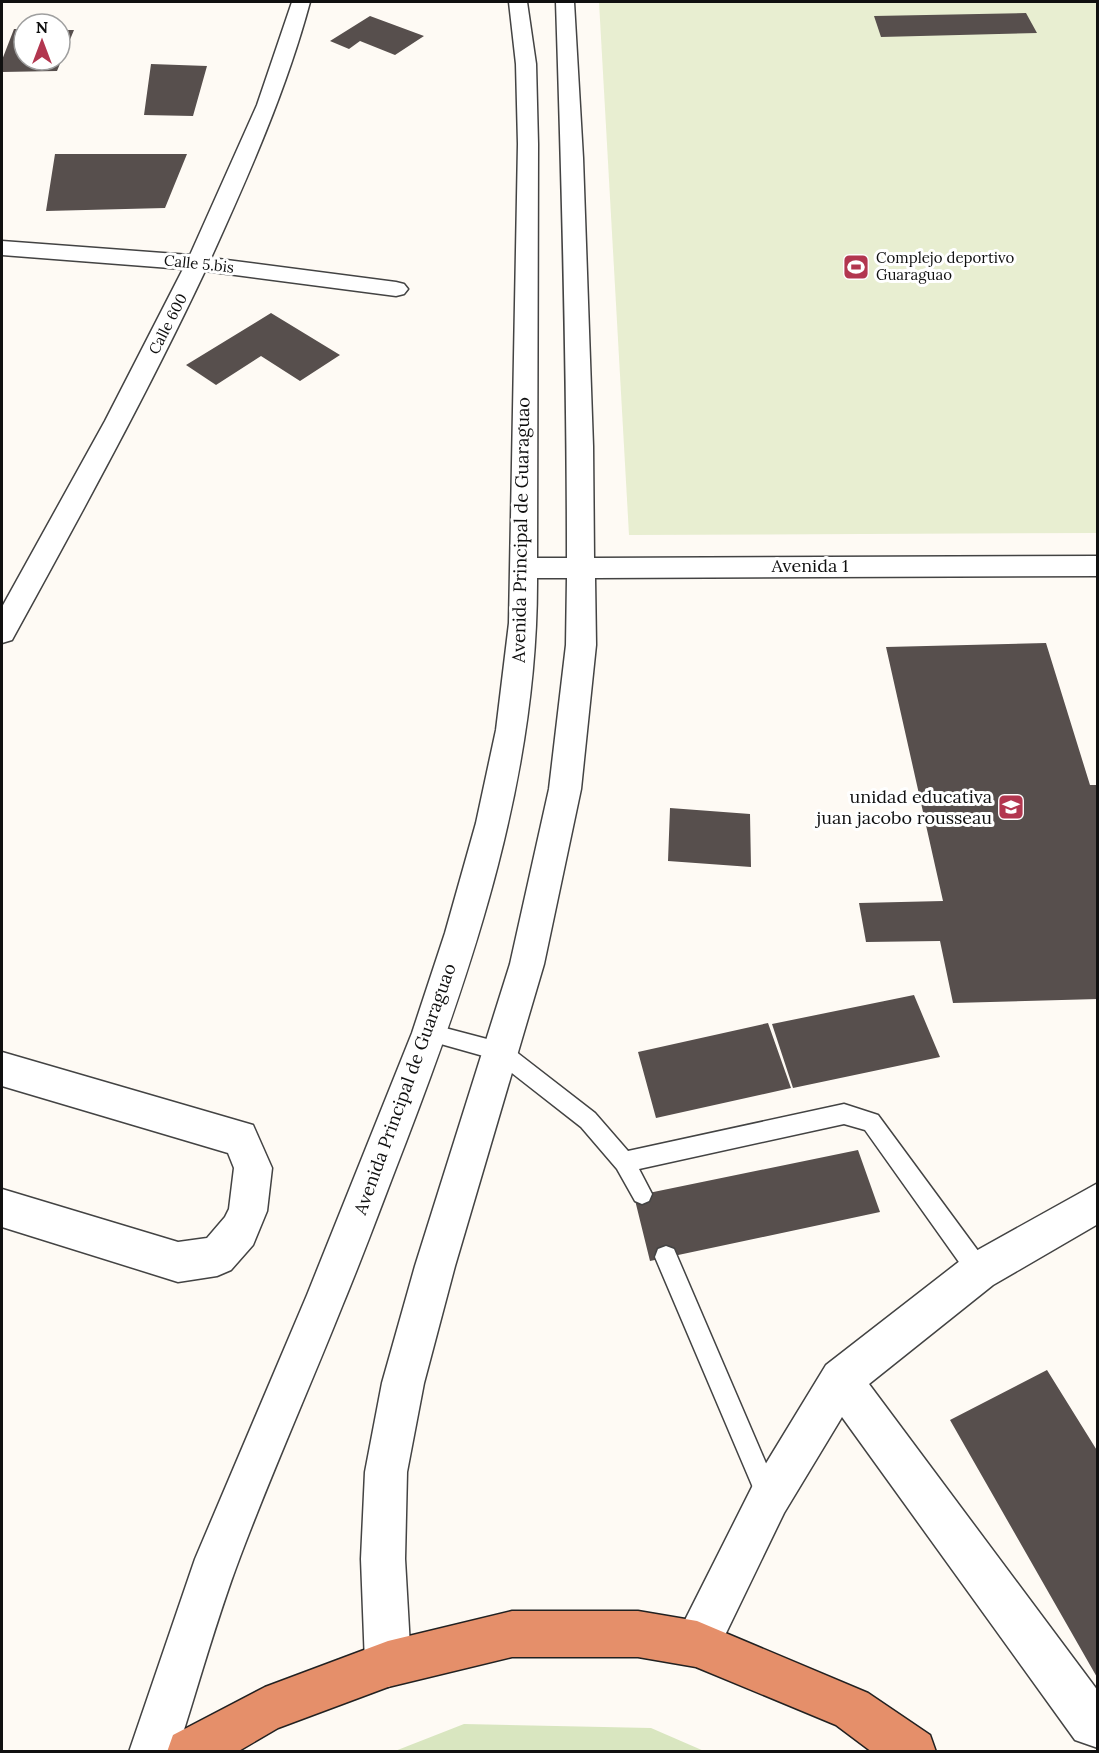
<svg xmlns="http://www.w3.org/2000/svg" width="1099" height="1753" font-family="Lora,serif">
  <style>
    .green { fill: #d9e6c0 }
    .pitch { fill: #e8eed1 }
    .building { fill: #574f4d }
    .lines { fill: none; stroke-linecap: round; stroke-linejoin: round }
    .lane-casing { stroke: #434343; stroke-width: 3 }
    .street-casing { stroke: #434343; stroke-width: 3 }
    .highway-casing { stroke: #212121; stroke-width: 3 }
    .lane { fill: #fff; fill-rule: evenodd }
    .street { fill: #fff; fill-rule: evenodd }
    .highway { fill: #e58f6a; fill-rule: evenodd }
    .labels { text-anchor: middle; stroke-width: 6; stroke-linejoin: round; paint-order: stroke }
    .far-poi-label { font-size: 15px; fill: #101010; stroke: #fff; text-anchor: start }
    .far-street-label { font-size: 15px; fill: #101010; stroke: #fff }
    .street-label { font-size: 18px; fill: #101010; stroke: #fff }
    .poi-label { font-size: 18px; fill: #101010; stroke: #fff; text-anchor: end }
  </style>
  <rect width="100%" height="100%" fill="#fefaf4"/>
  <path class="green" d="M 464,1724 L 651,1728 L 704,1751 L 395,1751 Z"/>
  <path class="pitch" d="M 599,2 L 1097,2 L 1097,533 L 629,535 Z"/>
  <path class="building" d="M 1026,13 L 1037,33 L 881,37 L 874,16 Z
    M 370,16 L 424,36 L 395,55 L 360,41 L 349,49 L 330,41 Z
    M 14,29 L 24,29 L 24,60 L 60,60 L 60,30 L 74,30 L 57,71 L 2,72 L 2,60 Z
    M 151,64 L 207,66 L 193,116 L 144,115 Z
    M 55,154 L 187,154 L 165,208 L 46,211 Z
    M 271,313 L 340,355 L 300,381 L 261,356 L 216,385 L 186,365 Z
    M 1046,643 L 1090,785 L 1098,785 L 1098,999 L 953,1003 L 940,941 L 866,942 L 859,903 L 943,901 L 886,647 Z
    M 670,808 L 750,814 L 751,867 L 668,861 Z
    M 914,995 L 940,1057 L 793,1088 L 772,1024 Z
    M 768,1023 L 791,1088 L 656,1118 L 638,1052 Z
    M 858,1150 L 880,1212 L 650,1261 L 634,1196 Z
    M 1047,1370 L 1098,1452 L 1098,1679 L 950,1420 Z"/>
  <g class="lines">
    <defs>
      <path id="lane" d="M 430,1024 L 506,1044 L 595,1113 L 628,1151 L 844,1104 L 878,1115 L 987,1263 L 990,1271 L 987,1279 L 979,1282 L 971,1279 L 865,1130 L 844,1124 L 639,1169 L 652,1194 L 649,1201 L 642,1204 L 635,1201 L 617,1169 L 581,1127 L 494,1059 L 423,1039 L 420,1033 L 423,1027 Z
        M 666,1246 L 674,1249 L 780,1496 L 776,1504 L 768,1508 L 760,1504 L 655,1257 L 658,1249 Z"/>
      <path id="street" d="M 292,2 L 310,2 C 286,91 249,174 211,258 L 396,282 L 404,284 L 408,289 L 404,294 L 396,296 L 205,271 C 146,396 79,518 12,640 L 2,643 L 2,607 L 105,421 L 183,269 L 2,255 L 2,241 L 190,255 L 257,105 Z
        M 509,2 L 527,2 L 536,64 L 538,144 L 537,558 L 567,558 C 567,372 562,187 556,2 L 574,2 L 583,158 L 593,446 L 594,558 L 1098,556 L 1098,576 L 595,578 L 596,645 L 581,789 L 544,964 L 455,1266 L 424,1383 L 407,1472 L 405,1559 L 411,1664 L 404,1680 L 388,1687 L 372,1680 L 365,1664 L 361,1559 L 365,1472 L 382,1383 L 415,1266 L 510,964 L 549,789 L 566,645 L 567,578 L 537,578 C 538,773 475,962 406,1142 C 385,1196 365,1251 343,1304 C 309,1389 272,1472 240,1557 C 216,1620 198,1687 177,1752 L 129,1752 L 195,1559 L 307,1295 L 412,1033 L 445,933 L 476,823 L 496,730 L 509,623 L 518,144 L 516,64 Z
        M 2,1052 L 253,1125 L 272,1168 L 267,1211 L 253,1245 L 231,1270 L 217,1276 L 178,1282 L 2,1227 L 2,1189 L 178,1242 L 207,1238 L 225,1217 L 229,1209 L 234,1168 L 228,1153 L 2,1086 Z
        M 1098,1183 L 1098,1224 L 993,1285 L 869,1384 L 1098,1691 L 1098,1748 L 1075,1740 L 842,1417 L 784,1513 L 713,1660 L 697,1667 L 681,1660 L 674,1644 L 681,1628 L 754,1483 L 826,1365 L 965,1257 Z"/>
      <path id="highway" d="M 512,1611 L 638,1611 L 697,1621 L 868,1693 L 930,1735 L 936,1752 L 872,1752 L 836,1725 L 696,1667 L 638,1657 L 512,1657 L 388,1687 L 278,1728 L 237,1752 L 167,1752 L 173,1735 L 265,1687 L 388,1641 Z"/>
    </defs>
    <use href="#lane" class="lane-casing"/>
    <use href="#street" class="street-casing"/>
    <use href="#highway" class="highway-casing"/>
    <use href="#lane" class="lane"/>
    <use href="#street" class="street"/>
    <use href="#highway" class="highway"/>
  </g>
  <defs>
    <symbol id="stadium-square" viewBox="-11 -11 22 22"><rect x="-9" y="-9" width="18" height="18" rx="4" fill="#b2364f" stroke="#fff"/><path d="M0-5a6.5 5 0 1 0 0 10a6.5 5 0 1 0 0-10ZM-3.5-1.8h7v3.6h-7Z" fill="#fff"/></symbol>
    <symbol id="school-square" viewBox="-11 -11 22 22"><rect x="-9" y="-9" width="18" height="18" rx="4" fill="#b2364f" stroke="#fff"/><path d="M0-5L7-2L0 1L-7-2ZM-4 1L0 2.5L4 1V4Q0 6-4 4Z" fill="#fff"/></symbol>
  </defs>
  <g fill-rule="evenodd">
    <use href="#stadium-square" x="841" y="252" width="30" height="30"/>
    <use href="#school-square" x="996" y="792" width="30" height="30"/>
  </g>
  <g class="labels">
    <g class="far-poi-label">
      <text x="876" y="263">Complejo deportivo<tspan x="876" dy="17">Guaraguao</tspan></text>
    </g>
    <g class="far-street-label">
      <text transform="translate(199 264) rotate(6)" y="5">Calle 5.bis</text>
      <text transform="translate(168 324) rotate(-63)" y="5">Calle 600</text>
    </g>
    <g class="street-label">
      <text transform="translate(521 530) rotate(-89)" y="6">Avenida Principal de Guaraguao</text>
      <text x="810" y="572">Avenida 1</text>
      <text transform="translate(405 1089) rotate(-70)" y="6">Avenida Principal de Guaraguao</text>
    </g>
    <g class="poi-label">
      <text x="992" y="803">unidad educativa<tspan x="992" dy="21">juan jacobo rousseau</tspan></text>
    </g>
  </g>
  <rect width="1099" height="1753" fill="none" stroke="#101010" stroke-width="6"/>
  <g transform="translate(42 42)"><circle r="28" fill="#ffffff" stroke="#9f9f9f" stroke-width="1.5"/>
  <path d="M0-4.5L10 22L0 15L-10 22Z" fill="#b2364f"/>
  <text y="-9" font-size="16" font-weight="bold" text-anchor="middle" fill="#101010">N</text>
  </g>
</svg>
